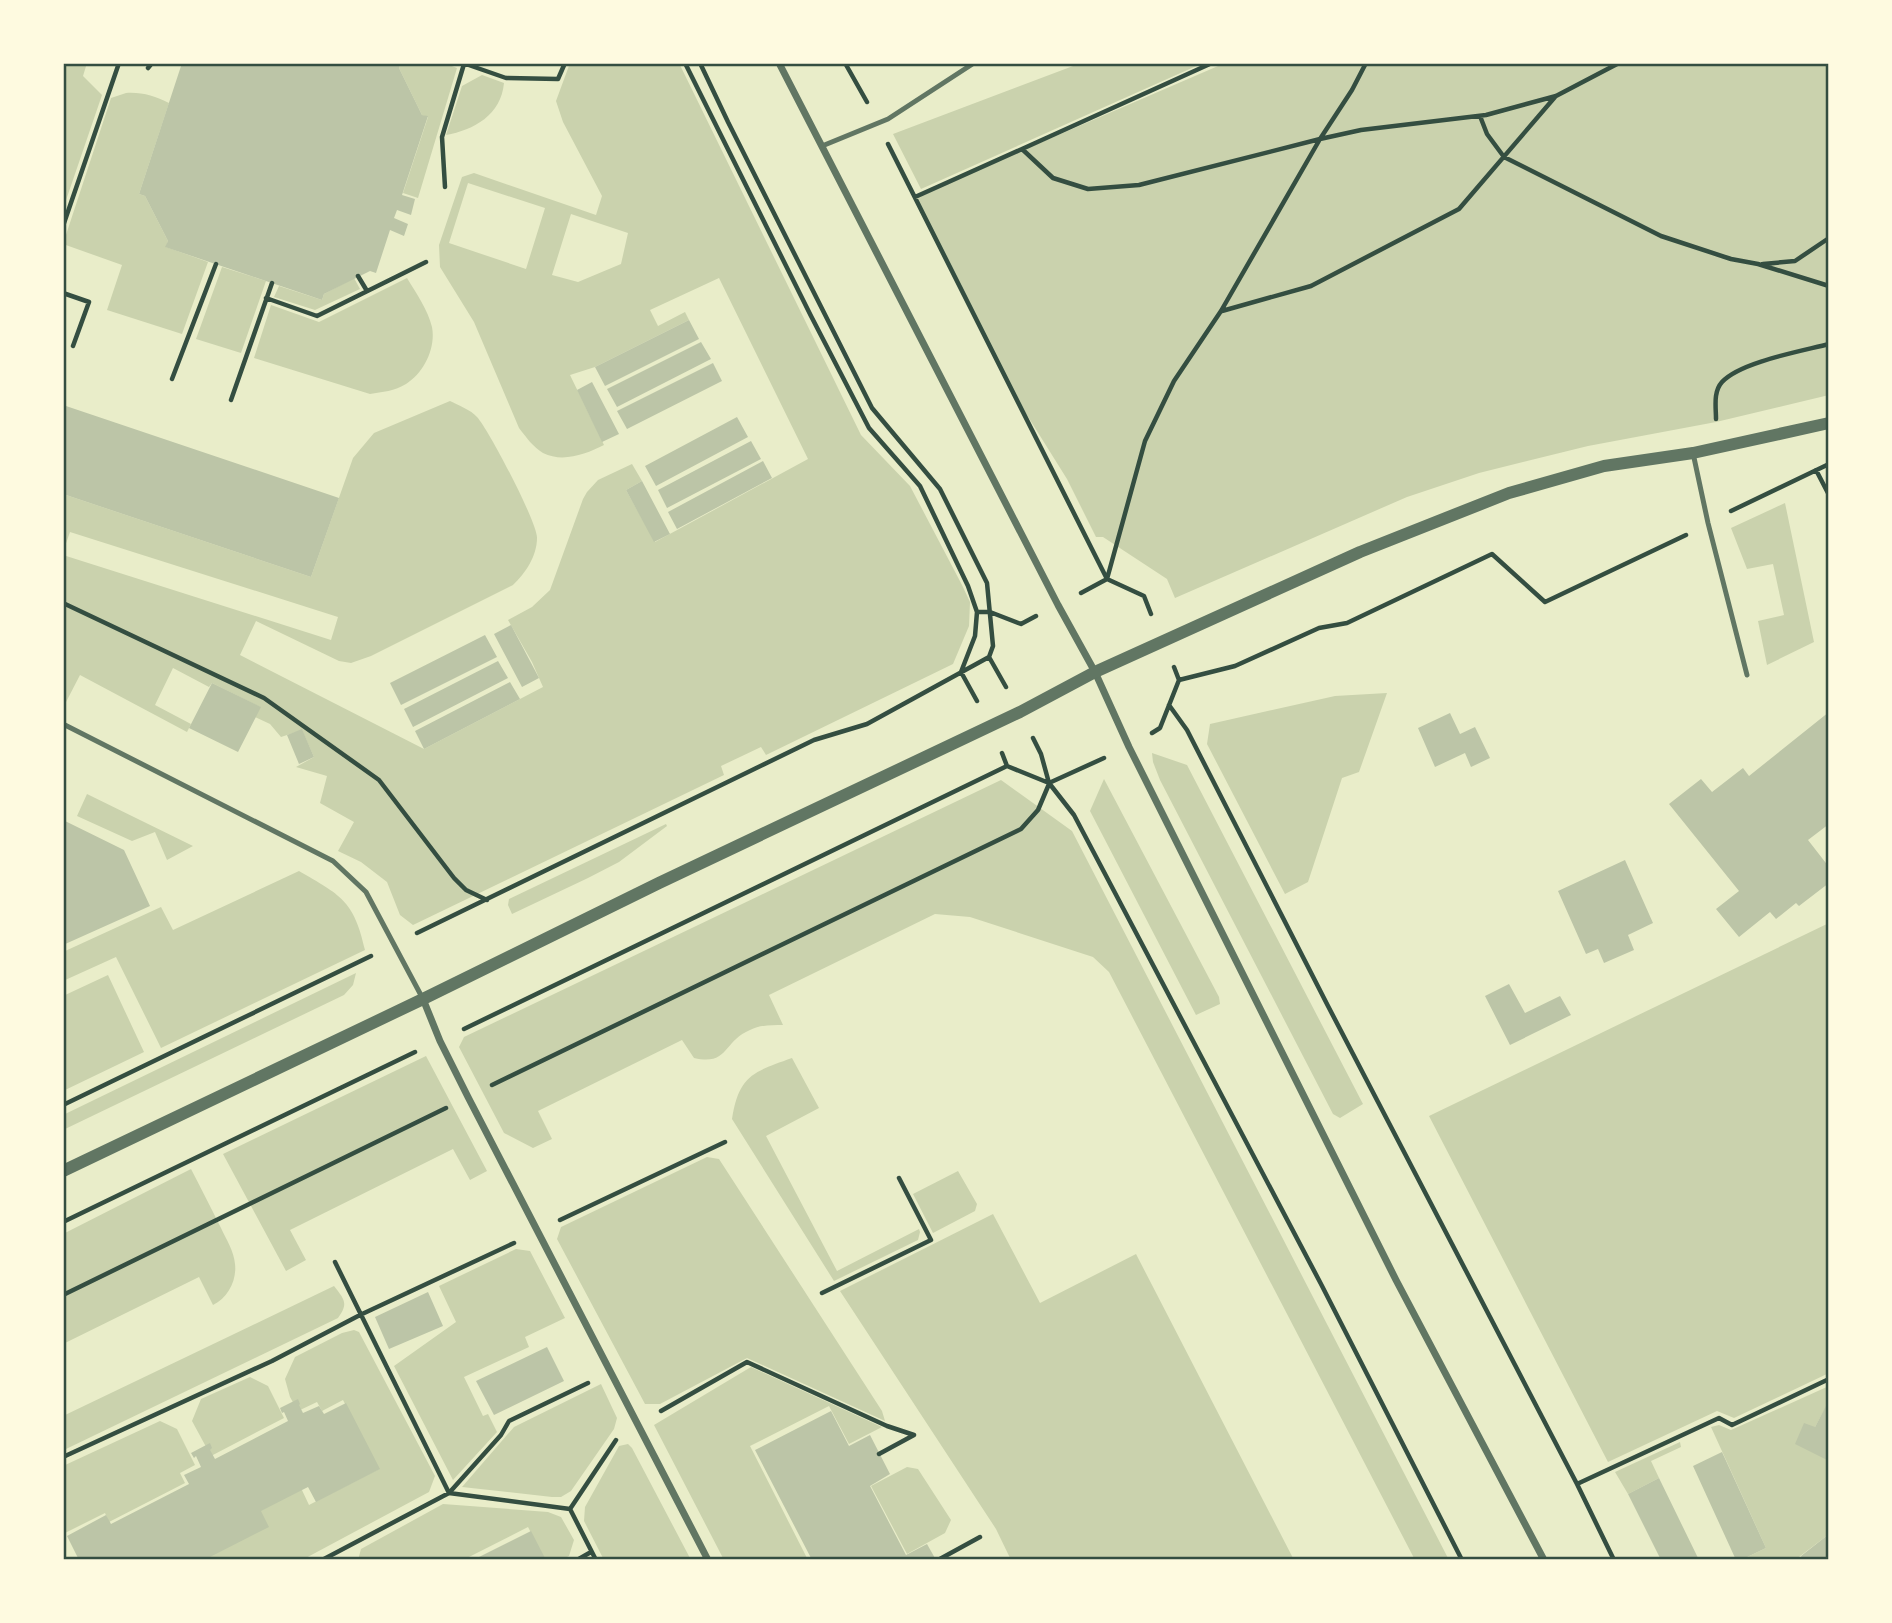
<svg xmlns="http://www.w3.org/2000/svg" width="1892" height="1623" font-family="'Varela Round',sans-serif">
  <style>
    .green { fill: #cad2ad; fill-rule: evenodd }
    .building { fill: #bcc5a7 }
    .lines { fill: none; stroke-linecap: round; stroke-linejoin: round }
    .path { stroke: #344e41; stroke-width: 4.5 }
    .service { stroke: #617663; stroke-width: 5 }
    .minor { stroke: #617663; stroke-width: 7 }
    .tertiary { stroke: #617663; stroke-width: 12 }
    .neatline { fill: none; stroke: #344e41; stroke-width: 2.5 }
  </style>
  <rect width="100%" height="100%" fill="#e9edc9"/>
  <path class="green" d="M 63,63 L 87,63 L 83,76 L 102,95 L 63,209 Z
    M 401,63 L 444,63 L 457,68 L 418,198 L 403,193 L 428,117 L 422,115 L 399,68 Z
    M 570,63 L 679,63 L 861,435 L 910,486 L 962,585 L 970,602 L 969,626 L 953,664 L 766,755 L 761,747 L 721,766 L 724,775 L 413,925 L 400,915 L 387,882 L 361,862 L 338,851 L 354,822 L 320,803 L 327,776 L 296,767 L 314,757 L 302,730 L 281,737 L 270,724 L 255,717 L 260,707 L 212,683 L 209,687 L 173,668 L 155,705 L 191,724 L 187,732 L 80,675 L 65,704 L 63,703 L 63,555 L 331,640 L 338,617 L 70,532 L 63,552 L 63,494 L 311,577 L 353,458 L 374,433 L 450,401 C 458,405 471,410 477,417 C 489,430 538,524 537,538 C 537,556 525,574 513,585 L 371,656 L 351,663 L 339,661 L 256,621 L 240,655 L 424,749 L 543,687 L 532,662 L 508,620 L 532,607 L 550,590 L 583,499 L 587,492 L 598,480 L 632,464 L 642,481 L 626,490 L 655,542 L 808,459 L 719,278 L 650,310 L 658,326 L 685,312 L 689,320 L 595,367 L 570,375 L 604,445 C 586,454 563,463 543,453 C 533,447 526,437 519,428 L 474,322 L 440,267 L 439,245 L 462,177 L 474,173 L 596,215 L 602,196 L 563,122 L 556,101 ZM 468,183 L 545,208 L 526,269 L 449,243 ZM 571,214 L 628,233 L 621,264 L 578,282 L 552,275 Z
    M 1081,63 L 1203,63 L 921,189 L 893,134 Z
    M 1225,63 L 1829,63 L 1829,395 L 1716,422 L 1588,446 L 1479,473 L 1407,497 L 1175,598 L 1167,579 L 1103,537 L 1096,537 L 1067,479 L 1015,396 L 915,197 Z
    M 482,75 L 504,83 C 501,115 474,130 446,135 L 462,86 Z
    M 126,93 C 142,92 155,96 169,103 L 139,194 L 145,196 L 168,241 L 166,247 L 208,262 L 182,334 L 107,310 L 122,265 L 63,244 L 111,98 Z
    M 222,267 L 266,281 L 241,353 L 196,339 Z
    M 354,278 L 360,289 L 315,310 L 274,297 L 279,286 L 322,300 L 324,294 Z
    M 407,278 C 416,293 428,310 432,327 C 436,348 424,373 406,384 C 395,391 382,392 370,394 L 254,358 L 271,305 L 319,322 Z
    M 1785,503 L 1814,642 L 1767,665 L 1758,621 L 1784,615 L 1773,564 L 1747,569 L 1731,528 Z
    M 1387,693 L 1359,772 L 1342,778 L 1308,882 L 1285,894 L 1207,744 L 1210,724 L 1335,696 Z
    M 1152,753 L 1187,765 L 1363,1104 L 1340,1118 L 1333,1114 L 1160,780 L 1153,762 Z
    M 1104,779 L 1219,997 L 1220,1004 L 1196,1015 L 1090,811 Z
    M 1001,780 L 1072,831 L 1449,1560 L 1415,1560 L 1109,972 L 1093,957 L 970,917 L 935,914 L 769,995 L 783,1025 C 771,1025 760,1025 750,1030 C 723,1041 729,1066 694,1058 L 682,1040 L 538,1111 L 552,1139 L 533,1148 L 504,1133 L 459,1047 L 464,1037 Z
    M 87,794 L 193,846 L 167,860 L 155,832 L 132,841 L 77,816 Z
    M 666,824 L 667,826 L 619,862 L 588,878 L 512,914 L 508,905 L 509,899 Z
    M 299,871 C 340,895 354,900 365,950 L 161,1048 L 116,957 L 63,981 L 63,952 L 161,907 L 173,930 Z
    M 1829,923 L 1829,1373 L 1734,1418 L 1717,1411 L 1608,1462 L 1429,1116 Z
    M 356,973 L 353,985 L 344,995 L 63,1130 L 63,1115 Z
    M 108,975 L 144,1052 L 63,1091 L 63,996 Z
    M 426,1056 L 487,1171 L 470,1180 L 453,1149 L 290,1230 L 306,1260 L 286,1271 L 223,1154 Z
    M 792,1058 L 819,1108 L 766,1136 L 837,1271 L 919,1229 L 920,1232 L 918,1240 L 834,1281 L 732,1119 C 739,1075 753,1072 792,1058 Z
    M 707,1157 L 719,1159 L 882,1411 L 885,1421 L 747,1358 L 660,1404 L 645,1404 L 557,1239 L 561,1227 Z
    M 191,1169 C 201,1188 211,1208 221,1228 C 226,1239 234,1251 235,1264 C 237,1280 228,1298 213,1305 L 199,1277 L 63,1344 L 63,1234 Z
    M 958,1171 L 977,1204 L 975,1211 L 933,1233 L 913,1194 Z
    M 993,1214 L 1040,1303 L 1136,1254 L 1294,1560 L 1011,1560 L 996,1529 L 840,1291 Z
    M 516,1249 L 530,1251 L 565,1318 L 525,1337 L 529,1347 L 464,1377 L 483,1416 L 488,1414 L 497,1432 L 453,1480 L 394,1366 L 456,1322 L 439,1286 Z
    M 334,1286 C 344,1299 349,1303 338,1318 L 66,1449 L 63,1444 L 63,1416 Z
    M 354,1330 L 359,1332 L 435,1476 L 429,1492 L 302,1560 L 203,1560 L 260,1510 L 301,1488 L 309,1505 L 379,1469 L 343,1400 L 322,1411 L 317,1402 L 298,1411 L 290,1397 L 285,1379 L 295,1357 L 342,1333 Z
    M 751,1367 L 882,1427 L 849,1444 L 829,1406 L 750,1446 L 808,1560 L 724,1560 L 654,1425 Z
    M 250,1377 L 268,1386 L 284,1418 L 211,1456 L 192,1421 L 201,1399 Z
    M 601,1384 L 617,1418 L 614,1429 L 571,1491 L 561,1497 L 552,1497 L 462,1487 L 514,1427 Z
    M 1829,1386 L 1829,1405 L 1827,1405 L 1815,1427 L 1829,1461 L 1829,1534 L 1795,1560 L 1741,1560 L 1766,1548 L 1711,1427 L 1719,1425 L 1731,1430 Z
    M 160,1421 L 177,1429 L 195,1465 L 180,1473 L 185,1483 L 109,1522 L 105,1513 L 63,1534 L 63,1466 Z
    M 1680,1442 L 1681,1447 L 1651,1461 L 1659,1478 L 1628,1494 L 1615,1472 Z
    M 628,1444 L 632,1448 L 691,1560 L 604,1560 L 584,1521 L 585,1507 L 619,1446 Z
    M 907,1467 L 918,1469 L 951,1520 L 945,1533 L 907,1554 L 871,1486 Z
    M 443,1504 L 548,1512 L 561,1517 L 574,1540 L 569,1556 L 561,1560 L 545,1560 L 528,1527 L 467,1558 L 468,1560 L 358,1560 L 361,1549 Z"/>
  <path class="building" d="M 182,63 L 401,63 L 399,68 L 422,115 L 428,116 L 402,195 L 415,199 L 411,215 L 397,210 L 394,218 L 408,224 L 404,236 L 390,230 L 376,273 L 370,271 L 324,294 L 322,300 L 165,247 L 168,241 L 145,196 L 139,194 Z
    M 689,320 L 699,339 L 605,386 L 595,367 Z
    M 701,342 L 711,359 L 617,407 L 607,389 Z
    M 713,363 L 722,381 L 627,429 L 617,411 Z
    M 592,382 L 619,434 L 602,442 L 577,390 Z
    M 63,405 L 339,498 L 311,577 L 63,494 Z
    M 737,417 L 748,437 L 656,486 L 645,466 Z
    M 751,441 L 761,459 L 667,508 L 658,490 Z
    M 763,461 L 772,478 L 677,529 L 668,512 Z
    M 642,481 L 670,534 L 654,542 L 626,490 Z
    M 511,625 L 539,678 L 522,687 L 494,634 Z
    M 485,635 L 497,657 L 401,705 L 390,683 Z
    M 498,661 L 508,678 L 413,727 L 404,709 Z
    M 510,682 L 520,699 L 424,749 L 415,731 Z
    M 212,683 L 261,707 L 238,752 L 189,728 Z
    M 1829,712 L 1829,824 L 1808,840 L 1829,867 L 1829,883 L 1799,906 L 1796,903 L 1776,919 L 1770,912 L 1739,937 L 1716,909 L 1739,891 L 1669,804 L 1701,779 L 1712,792 L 1743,768 L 1749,776 Z
    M 1450,713 L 1460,734 L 1475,727 L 1490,758 L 1471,767 L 1465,753 L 1435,767 L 1418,728 Z
    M 302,729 L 314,757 L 299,764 L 287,735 Z
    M 63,820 L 124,850 L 150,906 L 63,945 Z
    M 1625,860 L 1653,923 L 1628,935 L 1634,950 L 1604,963 L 1598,949 L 1586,954 L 1558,891 Z
    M 1509,984 L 1525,1013 L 1560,996 L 1571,1015 L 1510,1045 L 1485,996 Z
    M 428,1292 L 443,1326 L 389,1349 L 375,1317 Z
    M 547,1347 L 564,1381 L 494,1415 L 476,1381 Z
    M 298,1399 L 300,1404 L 299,1405 L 303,1413 L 319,1406 L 324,1414 L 346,1403 L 380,1469 L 316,1502 L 308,1487 L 261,1511 L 269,1527 L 204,1560 L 89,1560 L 88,1558 L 79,1560 L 67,1536 L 106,1515 L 111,1524 L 189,1484 L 184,1475 L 201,1467 L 196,1456 L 194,1458 L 191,1453 L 210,1443 L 212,1448 L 210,1450 L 215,1459 L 288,1421 L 284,1412 L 282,1413 L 280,1408 Z
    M 1827,1404 L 1829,1405 L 1829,1461 L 1795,1444 L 1804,1423 L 1815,1427 Z
    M 831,1411 L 849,1446 L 870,1435 L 890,1474 L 870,1486 L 906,1555 L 927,1544 L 936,1560 L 812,1560 L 755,1450 Z
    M 1722,1452 L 1766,1548 L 1741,1560 L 1736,1560 L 1693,1466 Z
    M 1659,1478 L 1699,1560 L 1661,1560 L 1628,1494 Z
    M 531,1531 L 546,1560 L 473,1560 Z
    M 1829,1534 L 1829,1560 L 1803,1560 L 1801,1556 Z"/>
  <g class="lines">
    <path class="path" d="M 463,63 L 506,78 L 558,79 L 565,63
      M 685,63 L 811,316 L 869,428 L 920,486 L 968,586 L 977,612
      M 700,63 L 728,122 L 872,408 L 940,489 L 987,583 L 993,646 L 989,657 L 1006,687
      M 845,63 L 867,102
      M 148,68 L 152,63
      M 1480,116 L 1487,134 L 1504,157 L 1661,236 L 1731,259 L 1758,264 L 1829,286
      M 888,144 L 1106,577
      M 1022,149 L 1212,63
      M 445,187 L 442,137 L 464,64
      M 915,197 L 1022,149 L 1053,178 L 1088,189 L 1139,185 L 1320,139 L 1361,130 L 1486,115 L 1556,96 L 1619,63
      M 63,226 L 119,63
      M 1763,264 L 1795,261 L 1829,238
      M 358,276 L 367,291
      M 63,293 L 89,302 L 73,346
      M 266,298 L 317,316 L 426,262
      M 1222,311 L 1311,286 L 1459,209 L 1555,97
      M 172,379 L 216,264
      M 231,400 L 272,283
      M 1716,419 C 1716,407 1713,392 1722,382 C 1740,362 1802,351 1829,344
      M 1816,470 L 1829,495
      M 1731,511 L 1829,464
      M 1107,579 L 1145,441 L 1174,381 L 1221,311 L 1320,139 L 1352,90 L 1366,63
      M 1081,593 L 1107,579 L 1144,596 L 1151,614
      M 63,603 L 264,698 L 379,780 L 454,878 L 466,890 L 487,900
      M 1179,680 L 1235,666 L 1319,628 L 1347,623 L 1492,554 L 1545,602 L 1686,535
      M 977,701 L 961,672 L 975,636 L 977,612 L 990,612 L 1021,624 L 1036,616
      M 1169,705 L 1187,730 L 1328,1006 L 1577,1484 L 1614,1560
      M 1152,733 L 1160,728 L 1179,680 L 1174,667
      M 1033,738 L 1041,754 L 1049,783 L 1074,815 L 1321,1284 L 1462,1560
      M 1002,753 L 1007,766
      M 417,933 L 814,740 L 867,724 L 989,657
      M 464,1029 L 1007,766 L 1049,783 L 1104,758
      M 492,1085 L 1021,829 L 1038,810 L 1049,784
      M 63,1105 L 371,956
      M 560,1220 L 725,1142
      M 63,1222 L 415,1052
      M 335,1262 L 449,1493 L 570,1509
      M 822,1293 L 931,1240 L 899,1178
      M 63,1295 L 446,1108
      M 661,1411 L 747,1362 L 887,1426 L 914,1435 L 879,1454
      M 63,1457 L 272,1361 L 360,1315 L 514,1243
      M 1577,1484 L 1719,1418 L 1732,1425 L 1829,1379
      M 324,1559 L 449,1493 L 501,1435 L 509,1421 L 588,1383
      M 577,1560 L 591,1552
      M 596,1560 L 570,1509 L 616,1440
      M 938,1560 L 980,1537"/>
    <path class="service" d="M 822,146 L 888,119 L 974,63
      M 1693,453 L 1708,523 L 1747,675
      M 63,724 L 333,861 L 366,892 L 423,999"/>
    <path class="minor" d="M 779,63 L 1058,605 L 1095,672 L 1129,747 L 1396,1280 L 1544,1560
      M 423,999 L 440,1041 L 468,1097 L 708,1560"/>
    <path class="tertiary" d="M 63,1171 L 423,999 L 659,883 L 1020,712 L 1095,672 L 1360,552 L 1509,493 L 1604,466 L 1693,453 L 1829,423"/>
  </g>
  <rect width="1892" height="1623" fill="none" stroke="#fefae0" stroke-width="130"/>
  <rect x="65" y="65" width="1762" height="1493" class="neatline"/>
</svg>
